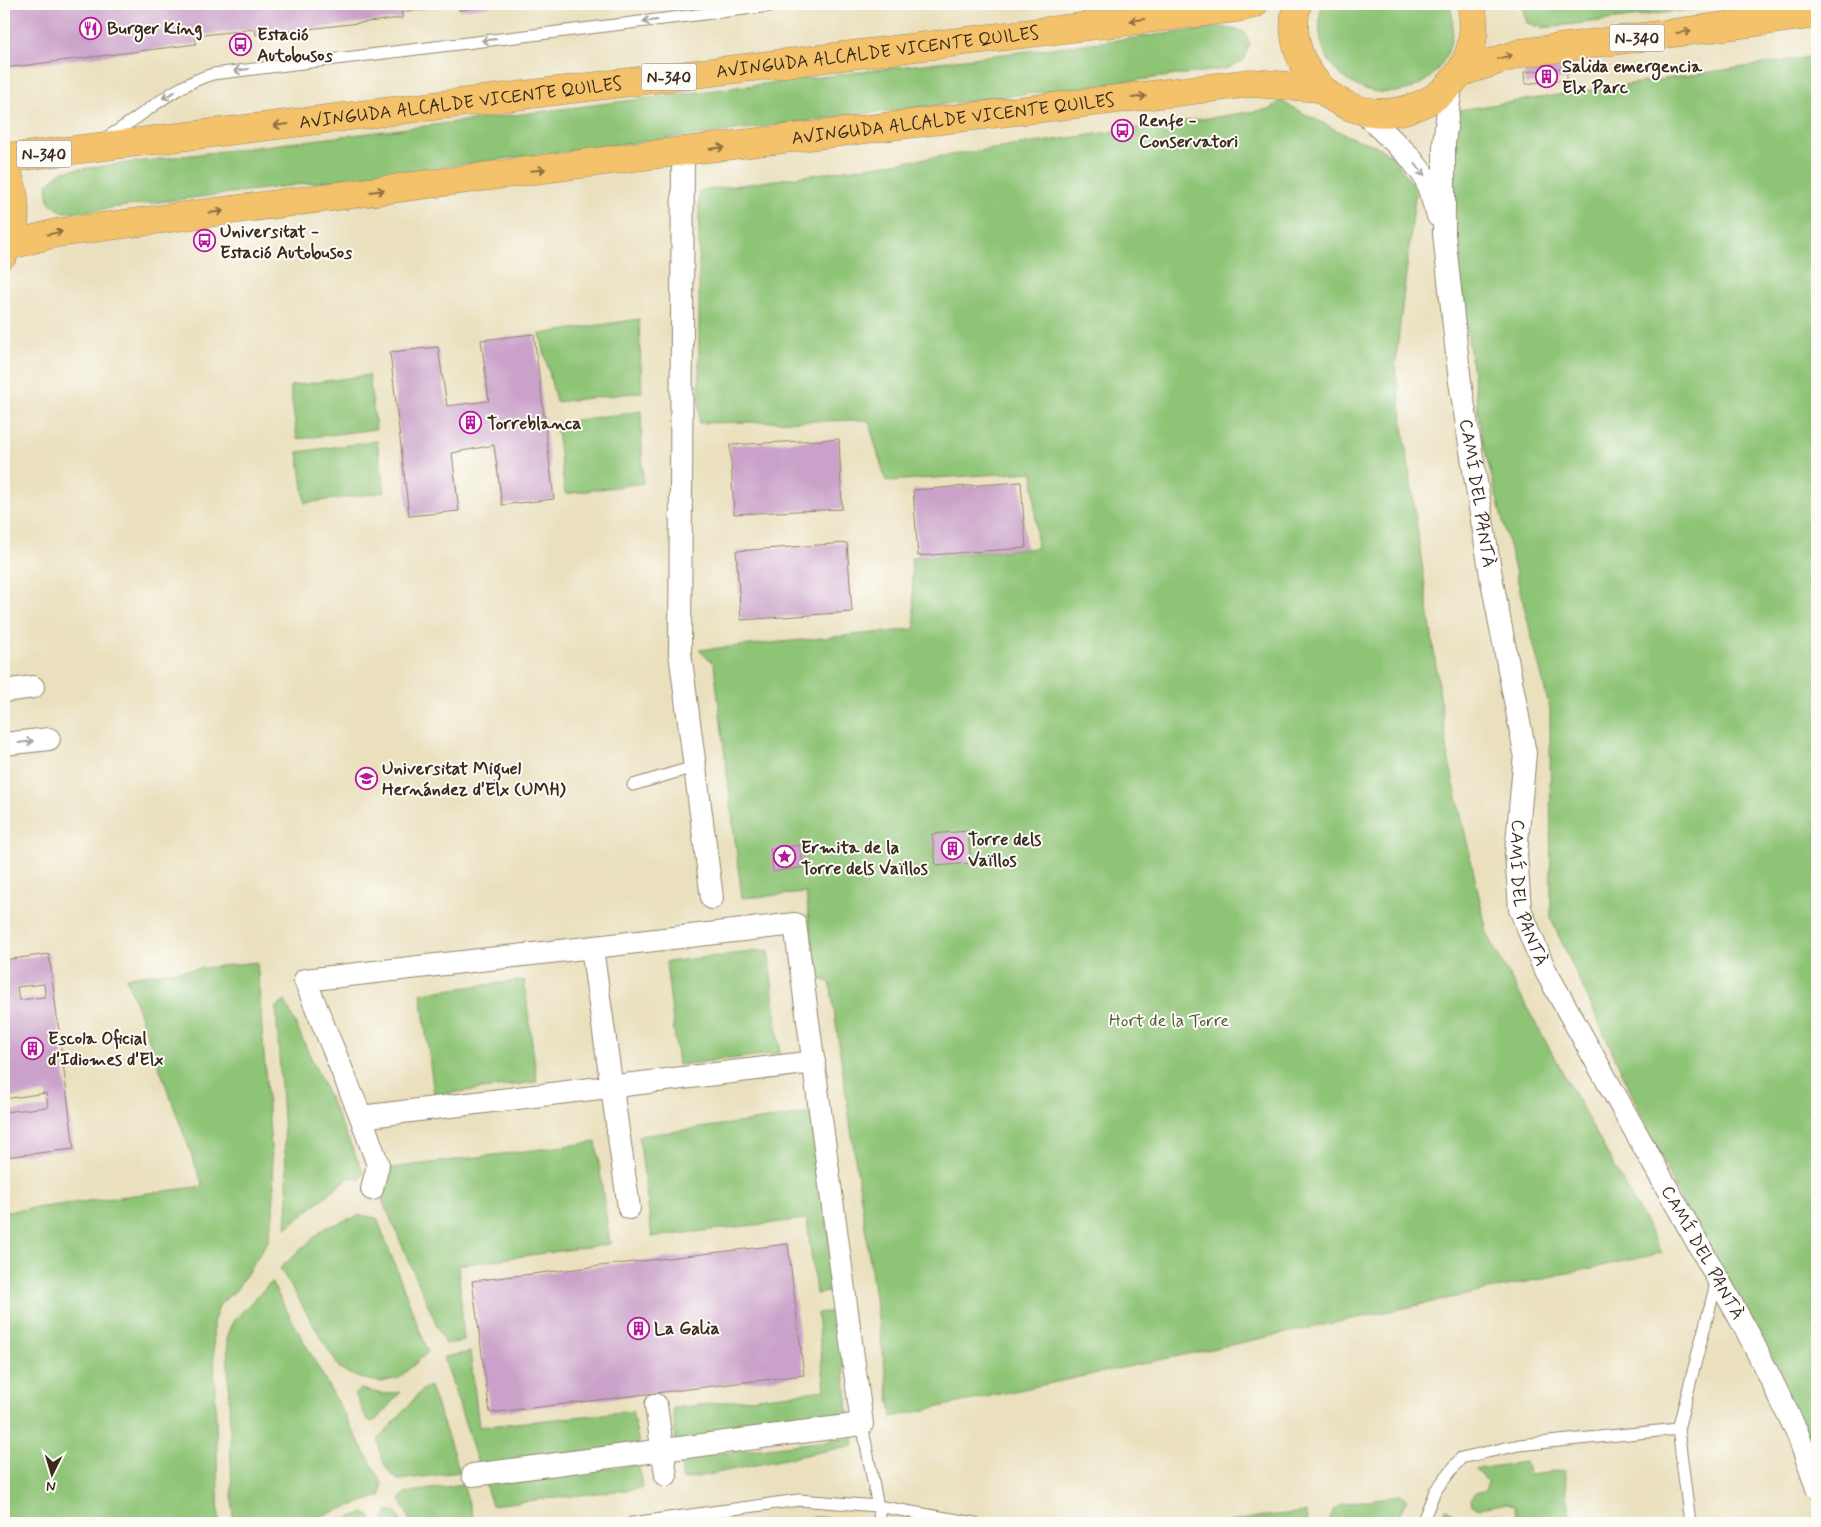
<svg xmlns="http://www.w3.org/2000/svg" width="1821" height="1527" font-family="Mynerve,sans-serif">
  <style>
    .green { fill: #8ec476; stroke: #64774a }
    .building { fill: #caa1c9; fill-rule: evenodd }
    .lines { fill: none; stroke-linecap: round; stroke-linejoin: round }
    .lane-casing { stroke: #92856e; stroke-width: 13 }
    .street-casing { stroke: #92856e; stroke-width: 24 }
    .highway-casing { stroke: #92856e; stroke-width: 29 }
    .lane { stroke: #fff; stroke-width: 11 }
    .street { stroke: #fff; stroke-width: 22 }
    .highway { stroke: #f3c26a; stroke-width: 28 }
    .oneway { stroke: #8e6e40 }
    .oneway2 { stroke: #a79f9a }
    .labels { text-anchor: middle; stroke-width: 4; stroke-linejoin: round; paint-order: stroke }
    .shield { fill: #fdfcf7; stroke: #75695f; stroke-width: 1 }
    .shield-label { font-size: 16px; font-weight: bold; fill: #3b2a1e }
    .poi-label { font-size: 18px; font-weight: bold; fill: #3b2a1e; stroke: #fdfcf7; text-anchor: start }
    .street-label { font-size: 18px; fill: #3b2a1e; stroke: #fdfcf7 }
    .park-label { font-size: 18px; fill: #545838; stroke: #fdfcf7 }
  </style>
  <rect width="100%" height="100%" fill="#fdfcf7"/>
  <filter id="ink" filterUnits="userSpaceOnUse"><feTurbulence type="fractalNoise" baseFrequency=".02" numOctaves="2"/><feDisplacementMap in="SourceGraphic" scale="10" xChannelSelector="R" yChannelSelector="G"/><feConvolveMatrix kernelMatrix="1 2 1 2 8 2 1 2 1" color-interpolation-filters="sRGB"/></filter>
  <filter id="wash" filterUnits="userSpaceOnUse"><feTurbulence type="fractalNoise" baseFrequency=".0096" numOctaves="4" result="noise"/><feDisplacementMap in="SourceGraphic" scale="20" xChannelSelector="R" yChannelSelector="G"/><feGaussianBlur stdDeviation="1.12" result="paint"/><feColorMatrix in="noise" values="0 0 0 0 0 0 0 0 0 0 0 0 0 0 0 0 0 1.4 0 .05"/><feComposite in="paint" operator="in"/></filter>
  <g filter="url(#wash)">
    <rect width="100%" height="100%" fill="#eae0be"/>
    <path class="green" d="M 1322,4 L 1449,4 C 1454,15 1453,29 1451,41 C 1432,125 1300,102 1322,4 Z
      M 1524,4 L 1738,4 L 1542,28 L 1527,23 L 1523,11 Z
      M 1221,27 L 1243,31 L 1250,43 L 1244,60 L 1226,69 L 79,212 L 63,212 L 49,203 L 47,184 L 63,171 Z
      M 1817,56 L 1817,1483 L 1717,1278 L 1551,919 L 1550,710 L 1481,434 L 1459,270 L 1452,111 Z
      M 1280,101 L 1350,137 L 1374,145 L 1391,155 L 1416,189 L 1395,367 L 1449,761 L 1488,937 L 1662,1253 L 892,1417 L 830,982 L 815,978 L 806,893 L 742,898 L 714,664 L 699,650 L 915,629 L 911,558 L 1037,548 L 1033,472 L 886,481 L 868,420 L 699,423 L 699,191 L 1271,109 Z
      M 639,319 L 642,392 L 556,402 L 540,334 Z
      M 369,375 L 376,429 L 297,439 L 290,386 Z
      M 641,411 L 643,483 L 565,494 L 556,423 Z
      M 377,441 L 385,492 L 305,503 L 298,452 Z
      M 768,950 L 780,1053 L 678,1065 L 666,962 Z
      M 257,962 L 274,1187 L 273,1215 L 268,1241 L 237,1289 L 220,1304 L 213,1323 L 219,1523 L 4,1523 L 4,1212 L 203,1186 L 126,977 Z
      M 524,980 L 537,1082 L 434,1095 L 421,993 Z
      M 285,1001 L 364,1174 L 360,1180 L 350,1177 L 286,1228 L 288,1199 L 276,1007 Z
      M 813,1113 L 836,1291 L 816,1294 L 807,1219 L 652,1237 L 639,1136 Z
      M 596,1142 L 610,1244 L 458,1265 L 464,1341 L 445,1344 L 378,1190 L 384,1169 Z
      M 360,1215 L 377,1218 L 428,1352 L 399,1378 L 380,1382 L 359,1378 L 340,1369 L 280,1268 L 325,1228 Z
      M 271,1282 L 382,1483 L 381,1496 L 299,1523 L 233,1523 L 227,1335 L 233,1321 Z
      M 838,1311 L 849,1420 L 676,1443 L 673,1408 L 825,1390 L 817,1313 Z
      M 470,1352 L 479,1427 L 632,1411 L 639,1445 L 479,1467 L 444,1357 Z
      M 430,1386 L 460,1472 L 399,1480 C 386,1474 378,1453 379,1439 L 422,1390 Z
      M 360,1389 L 383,1394 L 401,1392 L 376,1420 L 371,1422 L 367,1419 L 355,1394 Z
      M 853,1438 L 854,1445 L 682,1480 L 681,1458 Z
      M 1525,1462 L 1529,1475 L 1564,1471 L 1571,1523 L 1511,1523 L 1516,1518 L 1515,1506 L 1508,1503 L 1480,1508 L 1472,1505 L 1471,1499 L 1476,1493 L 1486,1490 L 1487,1482 L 1476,1469 Z
      M 639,1465 L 642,1488 L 492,1505 L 484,1481 Z
      M 463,1484 L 475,1523 L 411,1523 L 400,1499 L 405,1493 Z
      M 1401,1495 L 1407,1499 L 1395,1523 L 1328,1523 L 1334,1509 L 1342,1504 Z
      M 1446,1508 L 1455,1515 L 1457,1523 L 1438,1523 Z
      M 390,1511 L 397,1513 L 401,1523 L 383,1523 L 384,1517 Z
      M 1306,1512 L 1307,1523 L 1224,1523 L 1257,1517 Z
      M 364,1513 L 371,1517 L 371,1523 L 332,1523 Z
      M 1498,1514 L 1503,1523 L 1470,1523 L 1478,1516 Z
      M 818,1517 L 857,1521 L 858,1523 L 744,1523 Z"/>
    <g id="blocks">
      <path class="building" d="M 4,4 L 454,4 L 454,5 L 402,12 L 402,18 L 256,35 L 255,29 L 195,36 L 196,44 L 4,68 Z
        M 458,4 L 499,4 L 499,5 L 459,10 Z
        M 1581,66 L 1581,70 L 1567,72 L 1567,79 L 1525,84 L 1524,72 Z
        M 534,334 L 554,499 L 502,505 L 494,445 L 452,453 L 459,511 L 409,516 L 390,352 L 438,347 L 447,406 L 489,401 L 481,340 Z
        M 839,439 L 842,509 L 734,514 L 730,445 Z
        M 1021,482 L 1026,548 L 918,556 L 913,490 Z
        M 847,543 L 852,612 L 741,620 L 736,551 Z
        M 968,831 L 971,863 L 936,866 L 932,834 Z
        M 800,845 L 803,867 L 773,872 L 770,849 Z
        M 49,954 L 74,1149 L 4,1157 L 4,1112 L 48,1107 L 46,1093 L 4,1099 L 4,1002 L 8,1002 L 6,989 L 4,989 L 4,960 ZM 44,984 L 45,997 L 19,1000 L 17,987 Z
        M 788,1244 L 804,1375 L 490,1413 L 472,1281 Z"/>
    </g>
  </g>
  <g filter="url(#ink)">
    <use href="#blocks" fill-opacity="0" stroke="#92856e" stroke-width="1"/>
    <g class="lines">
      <defs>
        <path id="lane" d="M 105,138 C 142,118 171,86 213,74 L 786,4
          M 633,785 L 694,767
          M 862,1424 L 881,1523
          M 1678,1429 L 1690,1523
          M 632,1523 L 799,1500 L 877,1506 L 975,1523
          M 1422,1523 L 1435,1491 L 1461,1458 L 1519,1445 L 1678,1429 L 1717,1280"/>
        <g id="street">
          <path id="s1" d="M 1451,84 L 1444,144 L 1444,234 L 1460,382 L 1491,576 L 1525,753 L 1516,854 L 1520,909 L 1544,968 L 1748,1333 L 1797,1432 L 1817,1488"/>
          <path d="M 1362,111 L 1409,156 L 1425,177 L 1438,216"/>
          <path d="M 683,152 L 680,653 L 712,898"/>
          <path d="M 4,691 L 33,687"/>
          <path d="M 4,744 L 49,739"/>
          <path d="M 592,948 L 629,1208"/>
          <path d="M 361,1117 L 378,1165 L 372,1189"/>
          <path d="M 656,1405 L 666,1475"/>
          <path d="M 473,1475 L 862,1424 L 795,924 L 305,980 L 361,1117 L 814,1062"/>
        </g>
        <g id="highway">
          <path d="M 1297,4 C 1292,22 1294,43 1302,60 C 1347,157 1494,109 1471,4"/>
          <path d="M 1459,73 L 1521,53 L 1817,14"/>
          <path id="s2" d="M 4,155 L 16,157 L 1236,8 L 1254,4"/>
          <path d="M 4,166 C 18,192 19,228 4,254"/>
          <path id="s3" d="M 8,246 L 56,233 L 634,157 L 1251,83 L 1320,88"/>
        </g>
      </defs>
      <use href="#lane" class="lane-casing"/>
      <use href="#street" class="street-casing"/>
      <use href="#highway" class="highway-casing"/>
      <use href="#lane" class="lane"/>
      <use href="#street" class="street"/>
      <use href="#highway" class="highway"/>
    </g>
    <defs><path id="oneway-shaft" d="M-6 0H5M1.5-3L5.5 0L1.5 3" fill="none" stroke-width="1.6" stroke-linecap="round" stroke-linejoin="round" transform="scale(1.25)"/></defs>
    <g class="oneway">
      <use href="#oneway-shaft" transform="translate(1137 20) rotate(173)"/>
      <use href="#oneway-shaft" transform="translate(1684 32) rotate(-8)"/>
      <use href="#oneway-shaft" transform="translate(1505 57) rotate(-14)"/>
      <use href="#oneway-shaft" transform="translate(1139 97) rotate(-7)"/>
      <use href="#oneway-shaft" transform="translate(281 125) rotate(173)"/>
      <use href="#oneway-shaft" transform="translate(717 148) rotate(-7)"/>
      <use href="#oneway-shaft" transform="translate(538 170) rotate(-7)"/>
      <use href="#oneway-shaft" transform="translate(377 191) rotate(-7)"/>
      <use href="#oneway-shaft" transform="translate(216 212) rotate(-7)"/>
      <use href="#oneway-shaft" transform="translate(55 233) rotate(-12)"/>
    </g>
    <g class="oneway2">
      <use href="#oneway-shaft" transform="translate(650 21) rotate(173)"/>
      <use href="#oneway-shaft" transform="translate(489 40) rotate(173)"/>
      <use href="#oneway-shaft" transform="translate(241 70) rotate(172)"/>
      <use href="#oneway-shaft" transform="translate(169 95) rotate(152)"/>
      <use href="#oneway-shaft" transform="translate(1420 170) rotate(53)"/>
      <use href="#oneway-shaft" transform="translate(26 742) rotate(-7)"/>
    </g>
  </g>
  <defs>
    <symbol id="restaurant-ring" viewBox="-11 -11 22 22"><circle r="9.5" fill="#fdfcf7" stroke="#b5179e" stroke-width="1.5"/><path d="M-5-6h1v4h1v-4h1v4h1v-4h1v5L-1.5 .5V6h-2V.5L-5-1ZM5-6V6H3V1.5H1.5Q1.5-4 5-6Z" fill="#b5179e"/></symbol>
    <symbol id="bus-ring" viewBox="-11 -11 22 22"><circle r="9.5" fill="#fdfcf7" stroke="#b5179e" stroke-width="1.5"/><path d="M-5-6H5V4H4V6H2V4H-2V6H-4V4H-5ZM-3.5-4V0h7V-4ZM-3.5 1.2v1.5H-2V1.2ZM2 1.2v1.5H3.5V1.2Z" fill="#b5179e"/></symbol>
    <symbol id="building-ring" viewBox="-11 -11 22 22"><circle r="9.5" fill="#fdfcf7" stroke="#b5179e" stroke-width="1.5"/><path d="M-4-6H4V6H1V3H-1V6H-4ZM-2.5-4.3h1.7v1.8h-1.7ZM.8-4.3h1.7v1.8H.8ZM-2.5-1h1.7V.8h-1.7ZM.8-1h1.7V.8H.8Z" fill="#b5179e"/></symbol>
    <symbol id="university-ring" viewBox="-11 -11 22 22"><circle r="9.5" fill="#fdfcf7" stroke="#b5179e" stroke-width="1.5"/><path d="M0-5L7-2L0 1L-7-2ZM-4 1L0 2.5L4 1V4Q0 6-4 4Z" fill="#b5179e"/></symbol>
    <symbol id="sight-ring" viewBox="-11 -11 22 22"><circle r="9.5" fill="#fdfcf7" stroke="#b5179e" stroke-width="1.5"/><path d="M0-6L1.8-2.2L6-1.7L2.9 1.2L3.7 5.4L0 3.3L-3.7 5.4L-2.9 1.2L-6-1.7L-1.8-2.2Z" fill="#b5179e"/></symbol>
  </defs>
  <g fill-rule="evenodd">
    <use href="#restaurant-ring" x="78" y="16" width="25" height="25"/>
    <use href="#bus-ring" x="228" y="32" width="25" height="25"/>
    <use href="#building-ring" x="1534" y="64" width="25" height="25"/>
    <use href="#bus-ring" x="1110" y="118" width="25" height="25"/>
    <use href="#bus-ring" x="192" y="228" width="25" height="25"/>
    <use href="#building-ring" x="458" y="410" width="25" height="25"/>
    <use href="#university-ring" x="354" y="766" width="25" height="25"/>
    <use href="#building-ring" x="940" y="836" width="25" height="25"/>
    <use href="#sight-ring" x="772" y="844" width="25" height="25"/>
    <use href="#building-ring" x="20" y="1036" width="25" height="25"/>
    <use href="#building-ring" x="626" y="1316" width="25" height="25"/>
  </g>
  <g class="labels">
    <g class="shield">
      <rect x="1609.5" y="24.5" width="55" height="27" rx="4"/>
      <rect x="641.5" y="63.5" width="55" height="27" rx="4"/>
      <rect x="16.5" y="140.5" width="55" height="27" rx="4"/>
    </g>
    <g class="shield-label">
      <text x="1637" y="44">N-340</text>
      <text x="669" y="83">N-340</text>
      <text x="44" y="160">N-340</text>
    </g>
    <g class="poi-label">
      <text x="107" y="34">Burger King</text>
      <text x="257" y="40">Estació<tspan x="257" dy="21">Autobusos</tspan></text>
      <text x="1562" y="72">Salida emergencia<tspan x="1562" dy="21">Elx Parc</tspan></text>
      <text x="1139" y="126">Renfe -<tspan x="1139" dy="21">Conservatori</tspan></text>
      <text x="220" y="237">Universitat -<tspan x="220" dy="21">Estació Autobusos</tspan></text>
      <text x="487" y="429">Torreblanca</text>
      <text x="382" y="774">Universitat Miguel<tspan x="382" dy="21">Hernández d'Elx (UMH)</tspan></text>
      <text x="968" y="845">Torre dels<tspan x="968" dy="21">Vaïllos</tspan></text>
      <text x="801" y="853">Ermita de la<tspan x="801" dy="21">Torre dels Vaïllos</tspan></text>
      <text x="48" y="1044">Escola Oficial<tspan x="48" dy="21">d'Idiomes d'Elx</tspan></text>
      <text x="654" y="1334">La Galia</text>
    </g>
    <g class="street-label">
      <text dy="6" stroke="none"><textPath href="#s2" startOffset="880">AVINGUDA ALCALDE VICENTE QUILES</textPath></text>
      <text dy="6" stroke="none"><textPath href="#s2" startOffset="460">AVINGUDA ALCALDE VICENTE QUILES</textPath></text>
      <text dy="6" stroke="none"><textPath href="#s3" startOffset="954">AVINGUDA ALCALDE VICENTE QUILES</textPath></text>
      <text dy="6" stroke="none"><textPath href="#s1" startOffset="412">CAMÍ DEL PANTÀ</textPath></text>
      <text dy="6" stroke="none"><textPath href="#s1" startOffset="818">CAMÍ DEL PANTÀ</textPath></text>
      <text dy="6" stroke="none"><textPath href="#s1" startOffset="1222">CAMÍ DEL PANTÀ</textPath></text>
    </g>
    <g class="park-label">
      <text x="1169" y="1026">Hort de la Torre</text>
    </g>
  </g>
  <rect width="1821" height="1527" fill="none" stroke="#fdfcf7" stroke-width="20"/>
  <g transform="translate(52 1474) rotate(185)" stroke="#fdfcf7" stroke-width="4" paint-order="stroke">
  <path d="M0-4L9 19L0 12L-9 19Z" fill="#3b2a1e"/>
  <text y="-8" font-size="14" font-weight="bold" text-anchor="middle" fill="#3b2a1e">N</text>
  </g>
</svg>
